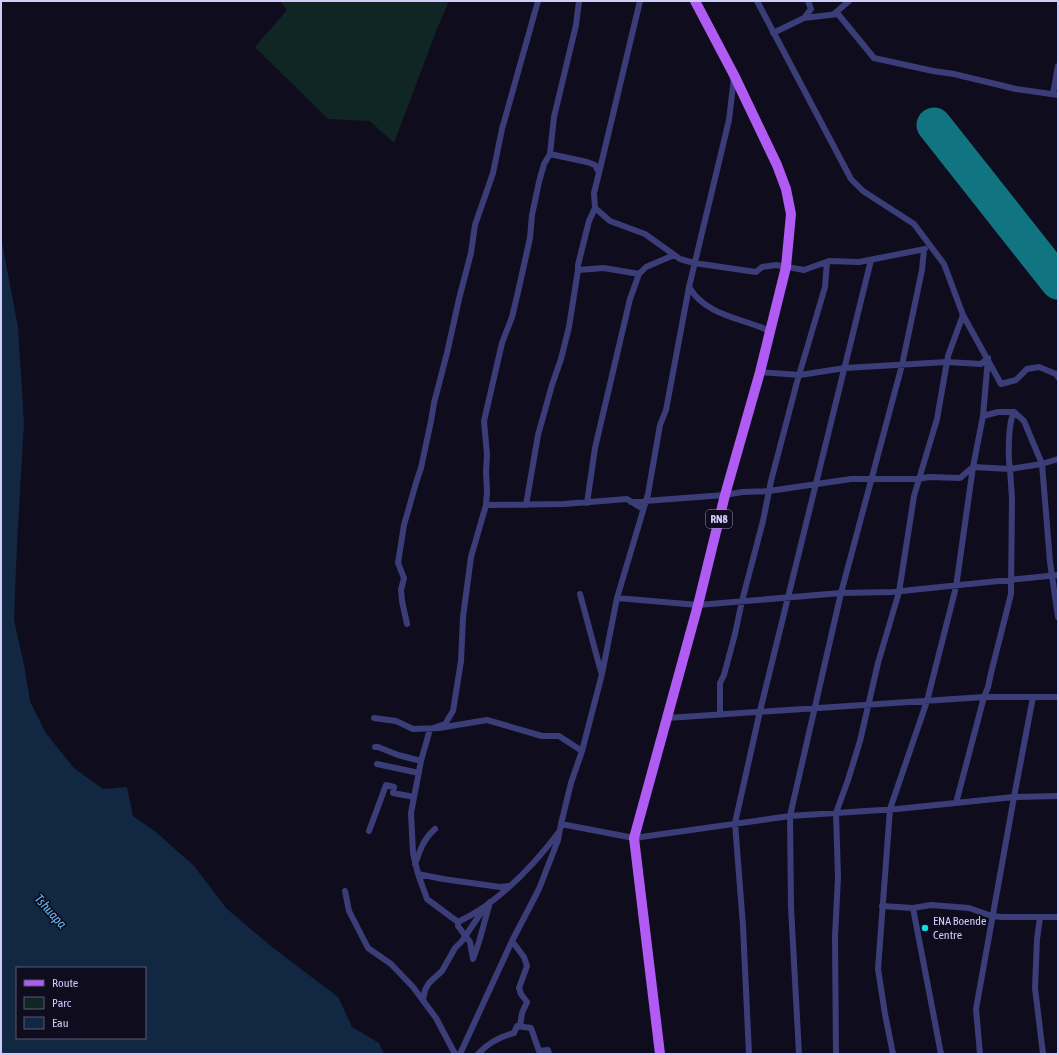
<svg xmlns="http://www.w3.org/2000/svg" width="1059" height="1055" font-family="'Asap Condensed',sans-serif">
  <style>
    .green { fill: #102624 }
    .water { fill: #112742; fill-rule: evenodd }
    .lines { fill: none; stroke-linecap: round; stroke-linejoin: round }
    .runway { stroke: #107580; stroke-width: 35 }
    .street { stroke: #3b3d78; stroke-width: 6 }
    .primary { stroke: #b05bf3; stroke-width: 10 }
    .poi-dot { fill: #10dde3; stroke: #0f0d1d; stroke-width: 1.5 }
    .labels { text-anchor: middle; stroke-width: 3.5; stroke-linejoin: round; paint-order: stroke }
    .shield { fill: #0f0d1d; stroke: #9593b8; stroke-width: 1 }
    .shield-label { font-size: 11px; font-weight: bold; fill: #ceccfb }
    .poi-label { font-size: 12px; fill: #ceccfb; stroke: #0f0d1d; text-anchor: start }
    .water-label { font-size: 13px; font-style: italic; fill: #62baf4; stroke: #0f0d1d }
  </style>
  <rect width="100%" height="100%" fill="#0f0d1d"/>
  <path class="green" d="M 280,1 L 449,1 L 437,29 L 394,143 L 370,121 L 328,119 L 255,47 L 287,10 Z"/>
  <path class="water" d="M 1,238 L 18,327 L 24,423 L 17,543 L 14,620 L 24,665 L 30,701 L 45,732 L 74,768 L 103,789 L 127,787 L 133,816 L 156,832 L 194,866 L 227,909 L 272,947 L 338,997 L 352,1027 L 379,1043 L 384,1054 L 1,1054 ZM 17,968 L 145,968 L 145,1038 L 17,1038 Z"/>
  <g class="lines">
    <path class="runway" d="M 934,125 L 1058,282"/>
    <path class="street" d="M 757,1 L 851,179 L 863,191 L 914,224 L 944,264 L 963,315 L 1001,384 L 1016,380 L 1027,369 L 1039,367 L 1056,374 L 1058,377
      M 834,14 L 849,1
      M 804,18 L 838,14 L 874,58 L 933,71 L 954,74 L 1016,89 L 1058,95
      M 773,33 L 804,18 L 811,9 L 808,1
      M 1053,94 L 1058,66
      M 550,154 L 587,162 L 595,165 L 599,173 L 594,193 L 595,208 L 610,221 L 645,234 L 680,259 L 694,263 L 756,272 L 762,267 L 776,265 L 804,270 L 829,261 L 859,262 L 925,249
      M 599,173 L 640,1
      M 595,208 L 589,221 L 578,265 L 578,270 L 604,268 L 639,274
      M 689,287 C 706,316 742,318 770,331
      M 760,372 L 800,375 L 845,368 L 947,362 L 981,364 L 988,358
      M 1014,412 C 1008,423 1008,457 1010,469 L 1042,464 L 1058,459
      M 983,416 L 998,412 L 1014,412 L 1024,421 L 1042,464 L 1050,562 L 1058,617
      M 631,502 L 725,495 L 742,492 L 769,491 L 851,479 L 918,479 L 929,477 L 960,478 L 973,467 L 1010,469 L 1012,498 L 1011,594 L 991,673 L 988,687 L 984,697 L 956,803
      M 587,503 L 595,448 L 630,299 L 639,274 L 646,267 L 674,255
      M 486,505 L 564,504 L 627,499 L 643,509
      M 526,505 L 538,435 L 552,385 L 561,359 L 569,327 L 578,270
      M 580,594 L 601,672
      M 617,598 L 698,605 L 841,593 L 892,592 L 1058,575
      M 407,624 L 402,601 L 401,590 L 404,578 L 398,563 L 404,525 L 416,483 L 421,468 L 431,421 L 434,403 L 447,353 L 459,299 L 471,253 L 475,225 L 493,173 L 502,129 L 538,1
      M 720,715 L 720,683 L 724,675 L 735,634 L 742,601 L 763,521 L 771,481 L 797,382 L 825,287 L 827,262
      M 374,718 L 396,721 L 413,729 L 439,728 L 487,720 L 542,736 L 559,736 L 582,751
      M 667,718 L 984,697 L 1058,697
      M 375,747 L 378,747 L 398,755 L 421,761
      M 377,764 L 419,773
      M 561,824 L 634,838 L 790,816 L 897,809 L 1014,797 L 1058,796
      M 369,831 L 386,785 L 394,787 L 393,793 L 414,797
      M 559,832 C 533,866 497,904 458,922 L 427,899 L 418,874 L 413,853 L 411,813 L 421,761 L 430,729 L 445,724 L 453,711 L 461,661 L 463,617 L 471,557 L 486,505 L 487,491 L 486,472 L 487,455 L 484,421 L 502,343 L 512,317 L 518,292 L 530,238 L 532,215 L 539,182 L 544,164 L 550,154 L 554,117 L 576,25 L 579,1
      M 415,864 C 420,851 423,839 435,829
      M 418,874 L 443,879 L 500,887 L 509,886
      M 345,891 L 349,911 L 368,948 L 391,964 L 413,987 L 436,1018 L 455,1054
      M 882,906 L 913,908 L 941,1054
      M 913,908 L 931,905 L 969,908 L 992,916 L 1002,917 L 1058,917
      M 1040,918 L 1037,939 L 1035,988 L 1043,1054
      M 458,922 L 458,926 L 470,942 L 473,959 L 479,942 L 490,902
      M 512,941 L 524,957 L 527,966 L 519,988 L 521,994 L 527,1002 L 522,1013 L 520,1026
      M 423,1000 L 425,990 L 429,983 L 442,971 L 455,948 L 462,941 L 483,910
      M 460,1054 L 512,941 L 539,889 L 558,840 L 561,824 L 571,783 L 582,751 L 602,674 L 617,598 L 648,494 L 660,425 L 666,410 L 689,287 L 729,120 L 734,77
      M 478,1054 C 488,1043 499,1037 514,1033 L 517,1026 L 531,1028 L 539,1051 L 548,1050 L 549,1054
      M 749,1054 L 743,926 L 735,823 L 760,711 L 871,260
      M 799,1054 L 791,907 L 790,816 L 841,593 L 902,365 L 922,270 L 924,250
      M 836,1054 L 835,937 L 838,877 L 836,813 L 848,780 L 860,741 L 878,663 L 899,592 L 914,496 L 937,419 L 948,356 L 963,315
      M 893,1054 L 885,1014 L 878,969 L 890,809 L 927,701 L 956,587 L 973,467 L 983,416 L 988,358
      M 980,1054 L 976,1009 L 1014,797 L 1033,697"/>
    <path class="primary" d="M 660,1054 L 634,838 L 698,605 L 725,495 L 760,372 L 786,267 L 791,214 L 786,189 L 777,165 L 734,75 L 695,1"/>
  </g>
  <circle class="poi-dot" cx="925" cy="928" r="4"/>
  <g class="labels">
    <rect class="shield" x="706" y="510" width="26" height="18" rx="3"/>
    <g class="shield-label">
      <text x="719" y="523">RN8</text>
    </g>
    <g class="poi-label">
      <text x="933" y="925">ENA Boende<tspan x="933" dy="14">Centre</tspan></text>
    </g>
    <g class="water-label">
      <text transform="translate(51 911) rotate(48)" y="5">Tshuapa</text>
    </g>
  </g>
  <rect width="1059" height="1055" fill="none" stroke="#ceccfb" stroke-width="4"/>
  <rect x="16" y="967" width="130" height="72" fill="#0f0d1d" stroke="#5b5976"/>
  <rect x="24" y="980" width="20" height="6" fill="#b05bf3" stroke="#5b5976"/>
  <text x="52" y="987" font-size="12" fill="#ceccfb">Route</text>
  <rect x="24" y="997" width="20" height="12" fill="#102624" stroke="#5b5976"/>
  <text x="52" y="1007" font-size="12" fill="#ceccfb">Parc</text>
  <rect x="24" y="1017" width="20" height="12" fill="#112742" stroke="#5b5976"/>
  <text x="52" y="1027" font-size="12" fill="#ceccfb">Eau</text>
</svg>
